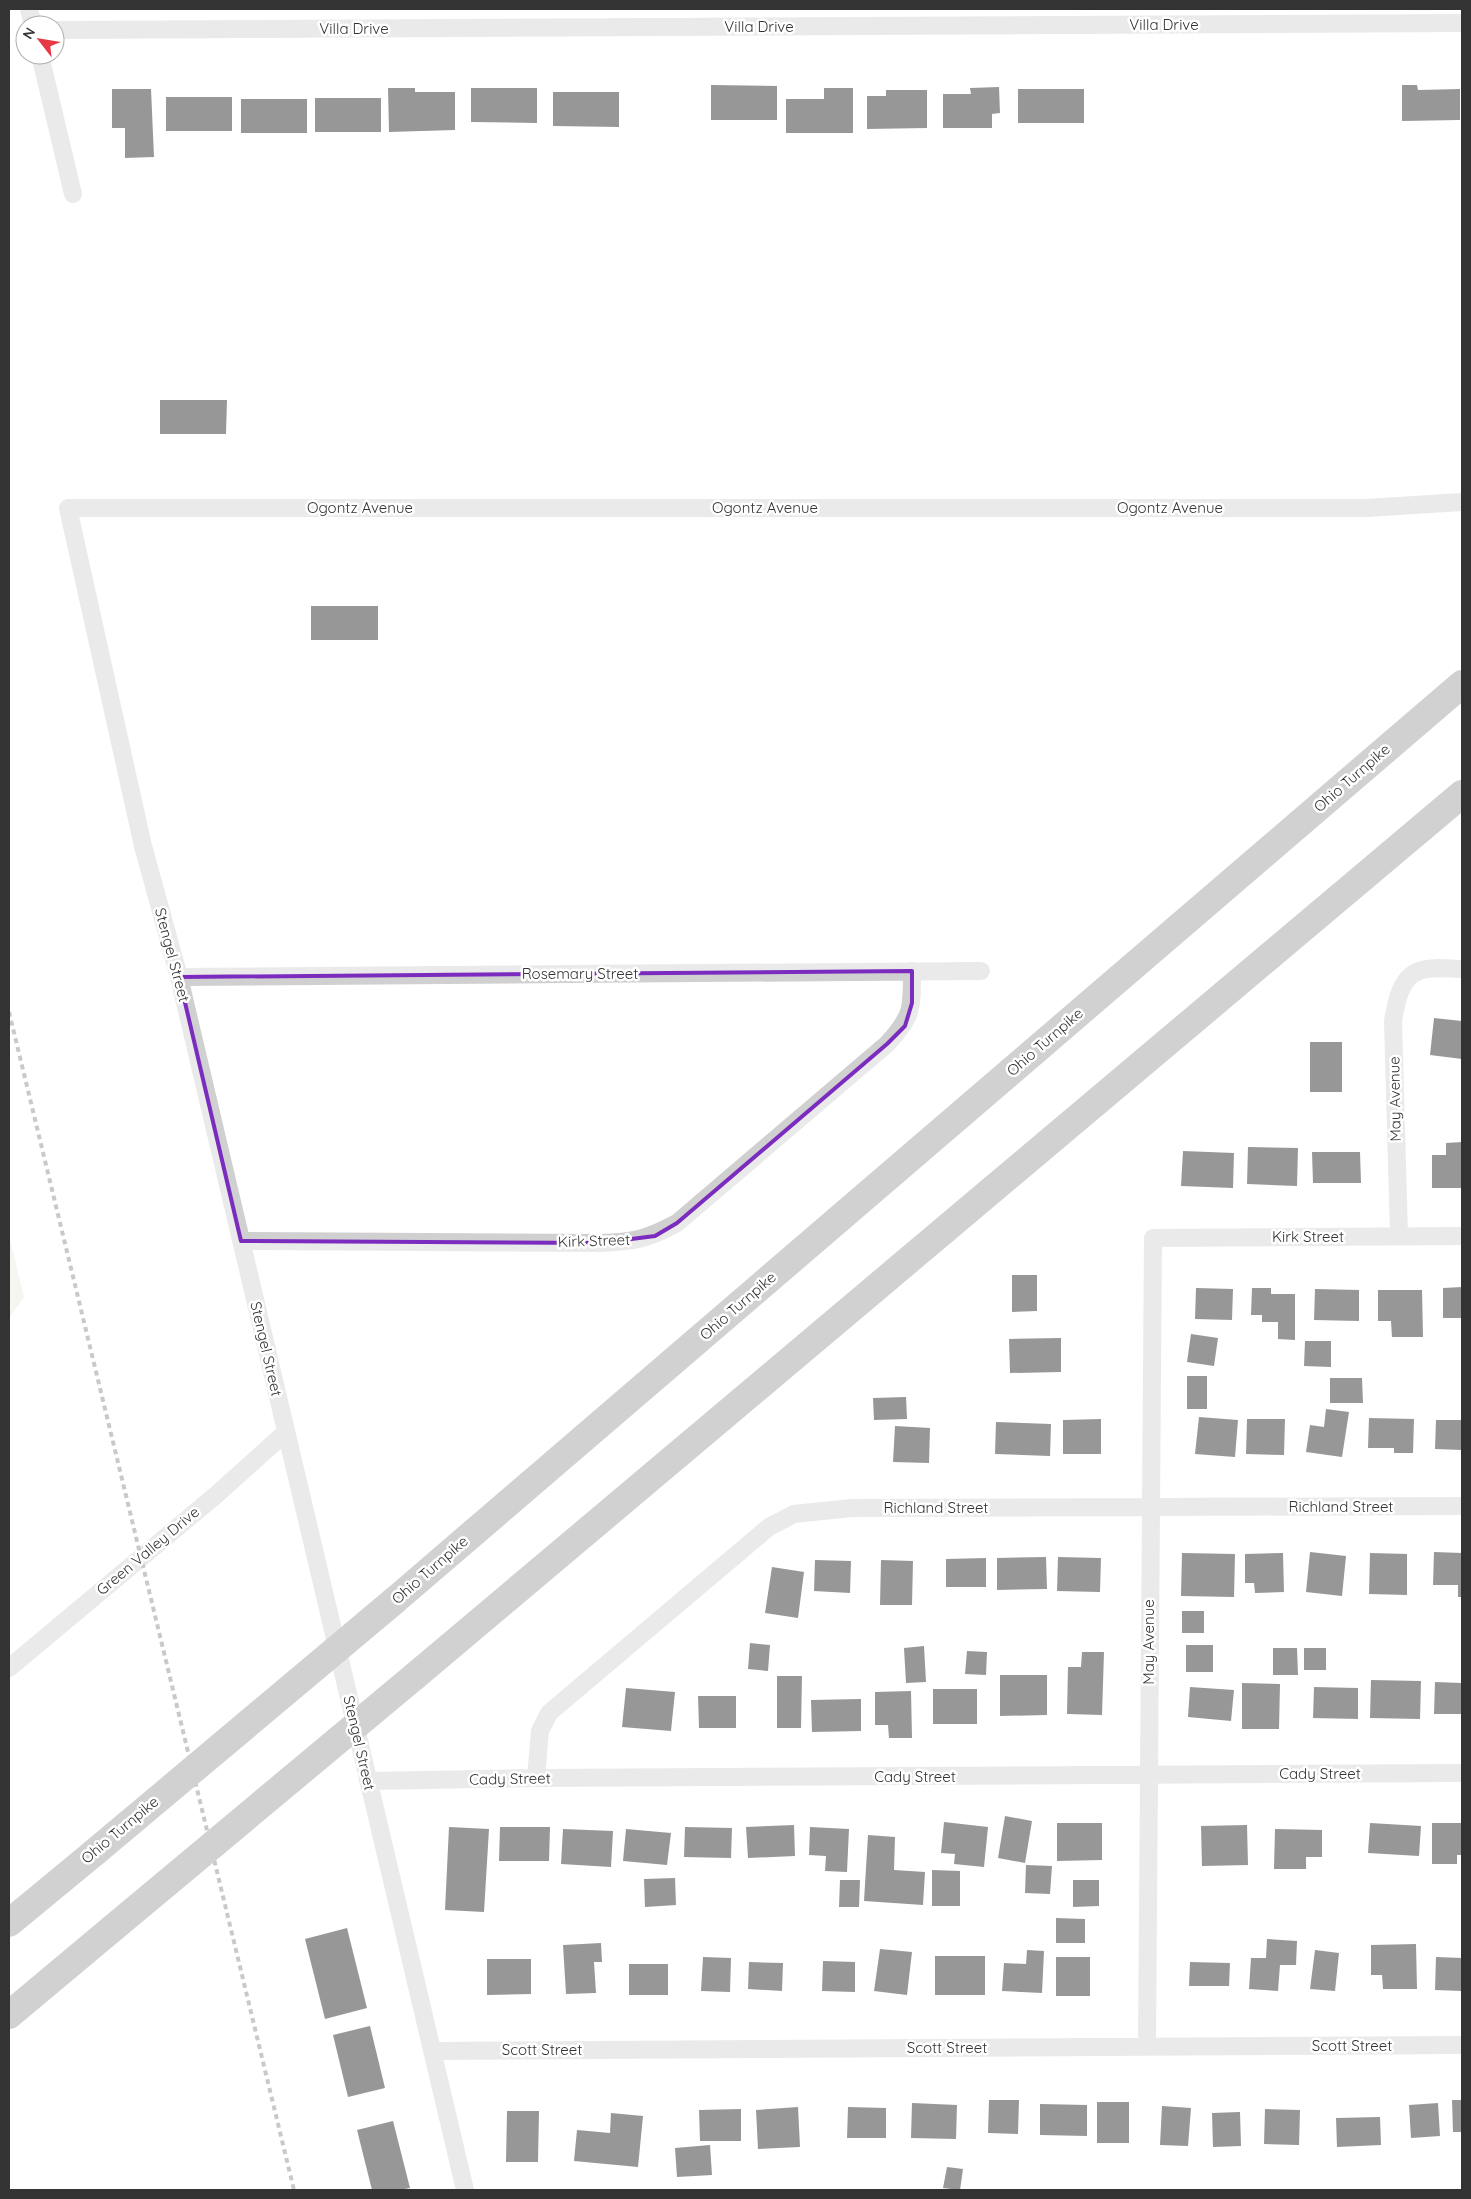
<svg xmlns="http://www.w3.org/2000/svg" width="1471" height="2199" font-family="Quicksand,sans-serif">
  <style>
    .green { fill: #e6ecdf }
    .building { fill: #1a1a1a }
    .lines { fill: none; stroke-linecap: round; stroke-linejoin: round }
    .minor { stroke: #d0d0d0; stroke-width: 18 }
    .motorway { stroke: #9a9a9a; stroke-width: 28 }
    .rail { stroke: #888; stroke-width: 4; stroke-dasharray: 5 4; stroke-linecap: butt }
    .motorway-bridge { stroke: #9a9a9a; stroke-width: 28 }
    .marked { fill: none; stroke: #7b2cbf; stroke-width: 4; stroke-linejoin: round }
    .labels { text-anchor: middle; stroke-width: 5; stroke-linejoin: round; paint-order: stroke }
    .street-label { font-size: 15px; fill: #333; stroke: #fff }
  </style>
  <rect width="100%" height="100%" fill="#fff"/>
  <path class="green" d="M 9,1235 L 24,1297 L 9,1318 Z"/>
  <path class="building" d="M 711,85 L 777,86 L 777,120 L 711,120 Z
    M 1402,85 L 1417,85 L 1418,90 L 1460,89 L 1460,120 L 1402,121 Z
    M 999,87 L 1000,113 L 992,114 L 992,128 L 943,128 L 943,94 L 971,94 L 970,88 Z
    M 388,88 L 415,88 L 415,92 L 455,92 L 455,130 L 389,132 Z
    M 471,88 L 537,88 L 537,123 L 471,122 Z
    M 824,88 L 853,88 L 853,133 L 786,133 L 786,99 L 824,99 Z
    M 112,89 L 151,89 L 154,157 L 125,158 L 125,128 L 112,128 Z
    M 1018,89 L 1084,89 L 1084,123 L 1018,123 Z
    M 886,90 L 927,90 L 927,128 L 867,129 L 867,96 L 886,96 Z
    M 553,92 L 619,92 L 619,127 L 553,126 Z
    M 166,97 L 232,97 L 232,131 L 166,131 Z
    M 315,98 L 381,98 L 381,132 L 315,132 Z
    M 241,99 L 307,99 L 307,133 L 241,133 Z
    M 160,400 L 227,400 L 226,434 L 160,434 Z
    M 311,606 L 378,606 L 378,640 L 311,640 Z
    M 1434,1018 L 1462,1021 L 1462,1059 L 1430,1055 Z
    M 1310,1042 L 1342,1042 L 1342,1092 L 1310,1092 Z
    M 1462,1142 L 1462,1188 L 1432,1188 L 1432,1155 L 1446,1155 L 1446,1143 Z
    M 1248,1147 L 1298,1148 L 1297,1186 L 1247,1184 Z
    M 1183,1151 L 1234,1153 L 1233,1188 L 1181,1186 Z
    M 1312,1152 L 1360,1152 L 1361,1183 L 1313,1183 Z
    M 1012,1275 L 1037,1275 L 1037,1311 L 1012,1312 Z
    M 1462,1287 L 1462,1318 L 1443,1318 L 1443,1288 Z
    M 1196,1288 L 1233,1289 L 1232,1320 L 1195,1319 Z
    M 1252,1288 L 1271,1288 L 1271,1294 L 1295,1294 L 1295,1340 L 1278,1339 L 1278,1322 L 1262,1322 L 1262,1315 L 1251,1315 Z
    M 1315,1289 L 1359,1290 L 1359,1321 L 1314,1320 Z
    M 1378,1290 L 1422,1290 L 1423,1337 L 1392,1337 L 1391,1321 L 1378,1321 Z
    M 1191,1334 L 1218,1338 L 1214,1366 L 1187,1362 Z
    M 1061,1338 L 1061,1372 L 1010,1373 L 1009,1339 Z
    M 1305,1341 L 1331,1341 L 1331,1367 L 1304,1366 Z
    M 1187,1376 L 1207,1376 L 1207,1409 L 1187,1409 Z
    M 1330,1378 L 1362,1378 L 1363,1403 L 1330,1403 Z
    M 906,1397 L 907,1419 L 874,1420 L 873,1398 Z
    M 1326,1409 L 1349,1412 L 1342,1457 L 1306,1452 L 1310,1425 L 1324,1427 Z
    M 1199,1417 L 1238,1420 L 1235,1457 L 1195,1454 Z
    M 1369,1418 L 1414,1419 L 1413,1453 L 1394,1453 L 1394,1448 L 1368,1448 Z
    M 1101,1419 L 1101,1454 L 1063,1454 L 1063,1420 Z
    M 1247,1419 L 1285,1419 L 1284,1455 L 1246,1454 Z
    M 1436,1420 L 1462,1420 L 1462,1450 L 1435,1449 Z
    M 996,1422 L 1051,1424 L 1050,1456 L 995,1454 Z
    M 895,1426 L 930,1428 L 929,1463 L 893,1462 Z
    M 1310,1552 L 1346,1556 L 1342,1596 L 1306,1592 Z
    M 1434,1552 L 1462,1553 L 1462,1597 L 1458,1597 L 1458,1585 L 1433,1585 Z
    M 1182,1553 L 1235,1554 L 1234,1597 L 1181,1596 Z
    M 1283,1553 L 1284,1592 L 1255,1593 L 1254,1583 L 1245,1583 L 1245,1554 Z
    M 1370,1553 L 1407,1554 L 1407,1595 L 1369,1594 Z
    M 1046,1557 L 1047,1589 L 997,1590 L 997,1558 Z
    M 1058,1557 L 1101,1558 L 1100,1592 L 1057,1591 Z
    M 986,1558 L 986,1587 L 946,1587 L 946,1559 Z
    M 815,1560 L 851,1561 L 850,1593 L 814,1591 Z
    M 881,1560 L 913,1561 L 912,1605 L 880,1605 Z
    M 772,1567 L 804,1572 L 798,1618 L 765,1613 Z
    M 1182,1611 L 1204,1611 L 1204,1633 L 1182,1633 Z
    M 750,1643 L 770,1645 L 768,1671 L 748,1669 Z
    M 1186,1645 L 1213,1645 L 1213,1672 L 1186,1672 Z
    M 924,1646 L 926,1682 L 906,1683 L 904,1648 Z
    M 1273,1648 L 1297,1648 L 1298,1675 L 1273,1675 Z
    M 1304,1648 L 1326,1648 L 1326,1670 L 1304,1670 Z
    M 967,1651 L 987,1652 L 986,1675 L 965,1674 Z
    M 1082,1652 L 1104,1652 L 1102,1715 L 1067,1714 L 1068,1667 L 1081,1667 Z
    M 1000,1675 L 1047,1675 L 1047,1715 L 1000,1716 Z
    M 777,1676 L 802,1676 L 801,1728 L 777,1728 Z
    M 1371,1680 L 1421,1681 L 1420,1719 L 1370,1718 Z
    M 1435,1682 L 1462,1683 L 1462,1714 L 1434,1714 Z
    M 1242,1683 L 1280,1684 L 1279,1729 L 1242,1729 Z
    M 1190,1687 L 1234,1690 L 1231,1721 L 1188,1717 Z
    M 1314,1687 L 1358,1688 L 1358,1719 L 1313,1718 Z
    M 626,1688 L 675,1692 L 671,1731 L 622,1727 Z
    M 933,1689 L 977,1689 L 977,1724 L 933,1724 Z
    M 911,1691 L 912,1738 L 889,1738 L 888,1725 L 875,1725 L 875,1692 Z
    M 698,1696 L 736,1696 L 736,1728 L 699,1728 Z
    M 861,1699 L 861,1731 L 812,1732 L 811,1700 Z
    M 1005,1816 L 1032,1821 L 1025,1863 L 998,1858 Z
    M 944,1822 L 988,1827 L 984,1867 L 954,1864 L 955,1854 L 941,1853 Z
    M 1057,1823 L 1102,1823 L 1102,1860 L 1057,1861 Z
    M 1370,1823 L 1421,1826 L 1419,1856 L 1368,1853 Z
    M 1432,1823 L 1462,1823 L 1462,1855 L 1457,1855 L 1457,1864 L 1432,1864 Z
    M 794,1825 L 795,1856 L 748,1858 L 746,1827 Z
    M 1247,1825 L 1248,1865 L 1202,1866 L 1201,1826 Z
    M 449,1827 L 489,1829 L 484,1912 L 445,1910 Z
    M 500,1827 L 550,1827 L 549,1861 L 499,1861 Z
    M 685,1827 L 732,1828 L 731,1858 L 684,1857 Z
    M 810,1827 L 849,1829 L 847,1872 L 825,1871 L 826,1856 L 809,1855 Z
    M 563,1829 L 613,1831 L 611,1867 L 561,1864 Z
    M 626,1829 L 671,1833 L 667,1865 L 623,1861 Z
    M 1275,1829 L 1322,1830 L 1322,1857 L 1306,1857 L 1306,1869 L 1274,1869 Z
    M 868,1835 L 895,1837 L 894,1870 L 925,1872 L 923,1905 L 864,1901 Z
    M 1026,1865 L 1052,1866 L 1050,1894 L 1025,1893 Z
    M 932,1870 L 960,1871 L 960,1906 L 932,1906 Z
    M 675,1878 L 676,1905 L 645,1907 L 644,1879 Z
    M 840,1880 L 860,1880 L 859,1907 L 839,1907 Z
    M 1073,1880 L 1099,1880 L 1099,1906 L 1073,1907 Z
    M 1056,1918 L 1085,1919 L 1085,1943 L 1056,1943 Z
    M 347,1928 L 367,2008 L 325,2019 L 305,1939 Z
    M 1267,1939 L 1297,1941 L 1296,1965 L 1280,1965 L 1278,1991 L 1249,1989 L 1251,1958 L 1266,1958 Z
    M 601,1943 L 602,1962 L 594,1962 L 596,1993 L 566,1994 L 563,1945 Z
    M 1416,1944 L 1417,1989 L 1383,1989 L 1382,1975 L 1371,1975 L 1371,1945 Z
    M 880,1949 L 912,1952 L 907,1995 L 874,1991 Z
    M 1027,1950 L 1044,1951 L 1042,1993 L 1002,1991 L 1004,1963 L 1026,1964 Z
    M 1315,1950 L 1339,1953 L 1335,1991 L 1310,1989 Z
    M 935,1956 L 985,1956 L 985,1995 L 935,1995 Z
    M 703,1957 L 731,1958 L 730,1992 L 701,1991 Z
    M 1056,1957 L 1090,1957 L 1090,1996 L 1056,1996 Z
    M 1436,1957 L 1462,1958 L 1462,1991 L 1435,1990 Z
    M 487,1959 L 531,1959 L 531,1994 L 487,1995 Z
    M 823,1961 L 855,1962 L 855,1992 L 822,1991 Z
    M 749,1962 L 783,1963 L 782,1991 L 748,1989 Z
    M 1190,1962 L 1230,1963 L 1229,1986 L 1189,1986 Z
    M 629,1964 L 668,1964 L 668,1995 L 629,1995 Z
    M 370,2026 L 385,2088 L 348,2097 L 333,2035 Z
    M 989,2100 L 1019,2100 L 1018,2134 L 988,2133 Z
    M 1452,2100 L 1462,2100 L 1462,2132 L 1453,2132 Z
    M 1097,2102 L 1129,2102 L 1129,2143 L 1097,2143 Z
    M 912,2103 L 957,2105 L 956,2139 L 911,2138 Z
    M 1438,2103 L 1440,2136 L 1411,2138 L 1409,2105 Z
    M 1040,2104 L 1087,2105 L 1087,2136 L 1040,2135 Z
    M 1162,2106 L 1191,2108 L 1188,2146 L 1160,2145 Z
    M 798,2107 L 800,2147 L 758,2149 L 756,2110 Z
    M 848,2107 L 886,2108 L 886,2138 L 847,2138 Z
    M 741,2109 L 741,2141 L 700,2141 L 699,2110 Z
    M 1265,2109 L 1300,2110 L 1299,2145 L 1264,2144 Z
    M 507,2111 L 539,2111 L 538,2162 L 506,2162 Z
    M 1240,2112 L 1241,2146 L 1213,2147 L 1212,2113 Z
    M 611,2113 L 643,2116 L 638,2167 L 574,2161 L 577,2130 L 610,2133 Z
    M 1380,2117 L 1381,2145 L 1337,2147 L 1336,2118 Z
    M 393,2121 L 410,2188 L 399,2190 L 372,2190 L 357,2130 Z
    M 710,2145 L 712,2175 L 677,2177 L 675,2148 Z
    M 947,2167 L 963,2169 L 960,2190 L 943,2188 Z"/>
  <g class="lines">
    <path class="minor" d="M 29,9 L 33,25
      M 55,30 L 1462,23
      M 40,55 L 73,194
      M 179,977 L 981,971
      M 1399,1236 L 1393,1021 C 1396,1003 1400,978 1419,971 C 1431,966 1450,969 1462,969
      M 241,1241 L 600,1243 C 633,1242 648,1239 677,1223 L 887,1044 C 913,1016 912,1008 912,971
      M 9,1668 L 216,1495 L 285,1433
      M 536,1778 L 540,1731 L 549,1713 L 769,1527 L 794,1514 L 851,1508 L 1462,1506
      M 368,1781 L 536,1778 L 1462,1773
      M 1147,2046 L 1153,1238 L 1462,1236
      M 432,2051 L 1462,2045
      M 465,2190 L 179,977 L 143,846 L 68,508 L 1367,508 L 1462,502"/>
    <path class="motorway" d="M 394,1601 L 1462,684
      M 415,1676 L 1462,794
      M 9,1923 L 95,1852
      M 9,2015 L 113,1928"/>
    <path class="rail" d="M 9,1012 L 294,2190"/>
    <path class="motorway-bridge" d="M 95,1852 L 394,1601
      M 113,1928 L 415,1676"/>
  </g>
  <path d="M0 0H1471V2199H0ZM 912,971 L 912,1003 L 905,1026 L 887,1044 L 677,1223 L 655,1236 L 600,1243 L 241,1241 L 179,977 Z" fill="#fff" fill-opacity=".55" fill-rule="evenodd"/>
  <path class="marked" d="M 912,971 L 912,1003 L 905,1026 L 887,1044 L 677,1223 L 655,1236 L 600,1243 L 241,1241 L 179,977 Z"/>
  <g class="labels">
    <g class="street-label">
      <text x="1164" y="30">Villa Drive</text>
      <text x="759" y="32">Villa Drive</text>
      <text x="354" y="34">Villa Drive</text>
      <text x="360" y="513">Ogontz Avenue</text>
      <text x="765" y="513">Ogontz Avenue</text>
      <text x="1170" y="513">Ogontz Avenue</text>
      <text transform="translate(1352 778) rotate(-41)" y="5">Ohio Turnpike</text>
      <text transform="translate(172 955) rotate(75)" y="5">Stengel Street</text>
      <text x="580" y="979">Rosemary Street</text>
      <text transform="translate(1045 1042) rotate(-41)" y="5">Ohio Turnpike</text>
      <text transform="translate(1395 1099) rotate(-91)" y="5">May Avenue</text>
      <text x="1308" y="1242">Kirk Street</text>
      <text transform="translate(594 1241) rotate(-2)" y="5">Kirk Street</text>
      <text transform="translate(738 1306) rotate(-41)" y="5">Ohio Turnpike</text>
      <text transform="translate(266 1349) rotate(77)" y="5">Stengel Street</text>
      <text x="1341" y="1512">Richland Street</text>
      <text x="936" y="1513">Richland Street</text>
      <text transform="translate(148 1551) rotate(-40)" y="5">Green Valley Drive</text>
      <text transform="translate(430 1570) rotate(-41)" y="5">Ohio Turnpike</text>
      <text transform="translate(1149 1642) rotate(-90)" y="5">May Avenue</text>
      <text transform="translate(359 1743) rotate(77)" y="5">Stengel Street</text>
      <text x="1320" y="1779">Cady Street</text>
      <text x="915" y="1782">Cady Street</text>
      <text transform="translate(510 1779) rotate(-1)" y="5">Cady Street</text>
      <text transform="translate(120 1830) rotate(-40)" y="5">Ohio Turnpike</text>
      <text x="1352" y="2051">Scott Street</text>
      <text x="947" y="2053">Scott Street</text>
      <text x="542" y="2055">Scott Street</text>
    </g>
  </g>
  <rect width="1471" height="2199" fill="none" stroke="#333333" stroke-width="20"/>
  <g transform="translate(40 40) rotate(301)"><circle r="24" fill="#ffffff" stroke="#adadad"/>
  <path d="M0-4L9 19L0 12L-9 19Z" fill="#e63946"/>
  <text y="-8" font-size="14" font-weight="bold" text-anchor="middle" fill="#333333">N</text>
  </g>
</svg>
